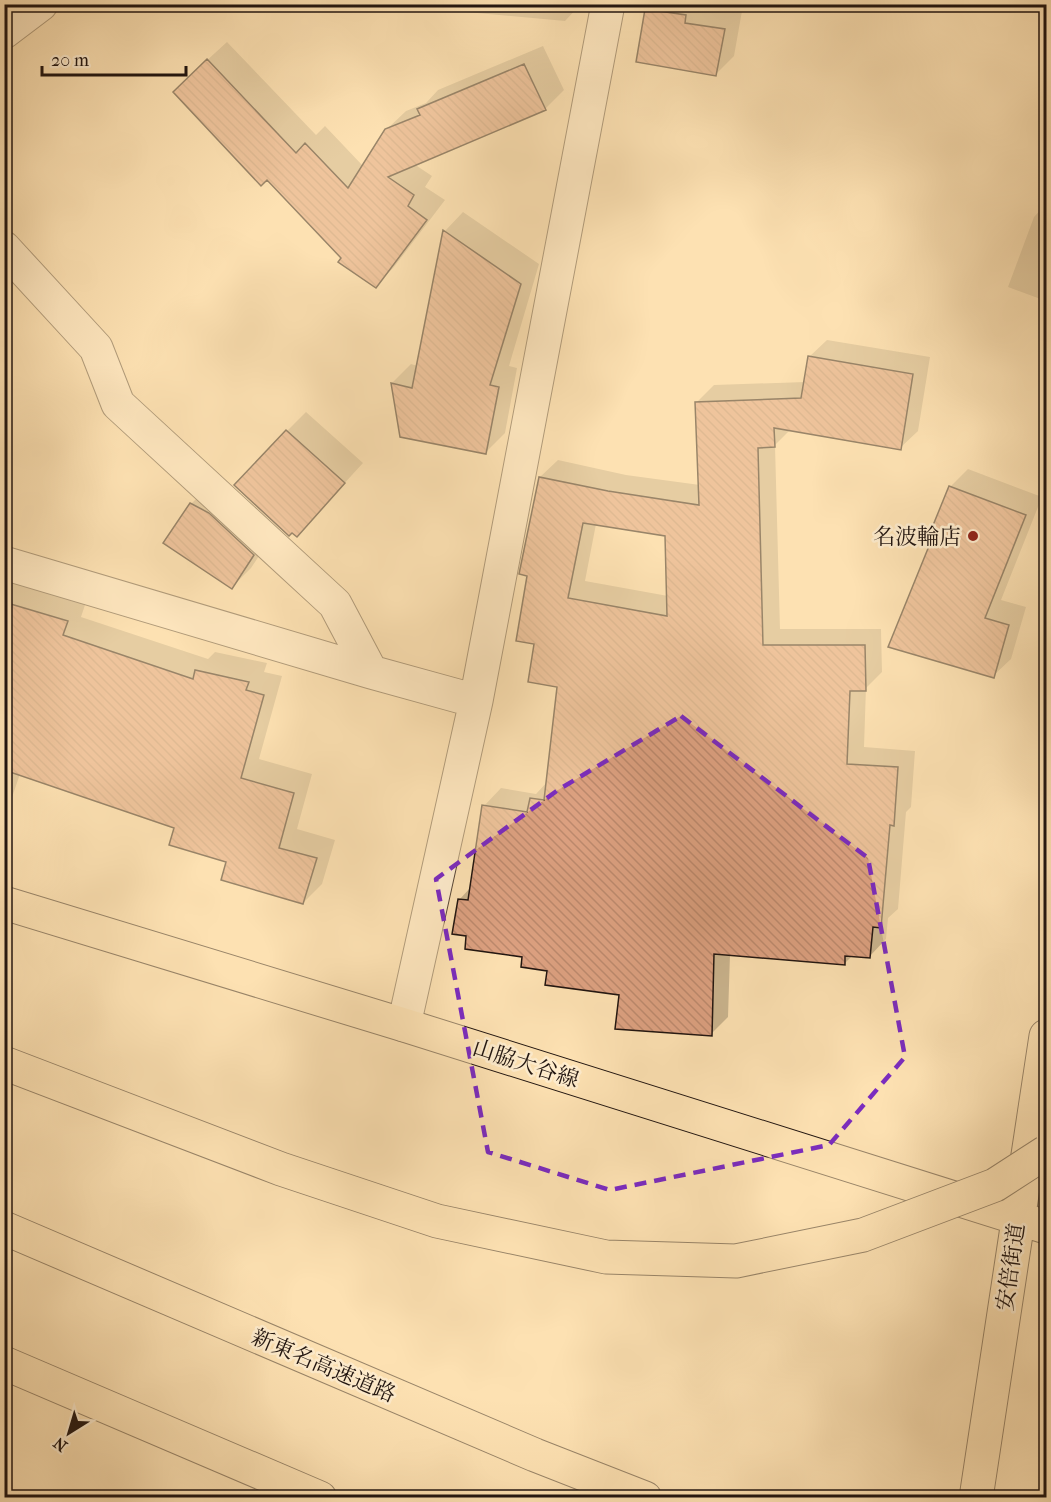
<svg xmlns="http://www.w3.org/2000/svg" width="1051" height="1502" font-family="'IM FELL French Canon','Noto Serif JP',serif">
  <style>
    .shadow { fill: #0003; fill-rule: evenodd }
    .building { fill: url(#building-back-hatch); stroke: #211510; stroke-width: 1.5; fill-rule: evenodd }
    .lines { fill: none; stroke-linecap: round; stroke-linejoin: round }
    .minor-casing { stroke: #584838; stroke-width: 35 }
    .major-casing { stroke: #211510; stroke-width: 35 }
    .highway-casing { stroke: #211510; stroke-width: 35 }
    .minor { stroke: #feeccd; stroke-width: 33 }
    .major { stroke: #fde1b2; stroke-width: 33 }
    .highway { stroke: #fde1b2; stroke-width: 33 }
    .highway-bridge-casing { stroke: #211510; stroke-width: 35; stroke-linecap: butt }
    .highway-bridge { stroke: #fde1b2; stroke-width: 33 }
    .marked { fill: none; stroke: #7b2cbf; stroke-width: 4.5; stroke-dasharray: 12 8; stroke-linejoin: round }
    .poi-dot { fill: #8f2418; stroke: #feeccd; stroke-width: 2 }
    .labels { text-anchor: middle; stroke-width: 5; stroke-linejoin: round; paint-order: stroke }
    .poi-label { font-size: 22px; fill: #211510; stroke: #feeccd; text-anchor: end }
    .street-label { font-size: 22px; fill: #211510; stroke: #feeccd }
  </style>
  <defs>
    <pattern id="building-back-hatch" width="6" height="6" patternUnits="userSpaceOnUse" patternTransform="scale(1.5)"><rect width="6" height="6" fill="#dda181"/><path d="M-1 5l2 2M0 0l6 6M5-1l2 2" fill="none" stroke="#bd8a6e"/></pattern>
  </defs>
  <rect width="100%" height="100%" fill="#fde1b2"/>
  <filter id="stains"><feTurbulence type="fractalNoise" baseFrequency=".00333" numOctaves="4"/><feColorMatrix values="0 0 0 0 .2 0 0 0 0 .09 0 0 0 0 .02 0 0 0 .5 -.17"/></filter>
  <radialGradient id="worn" r=".72"><stop offset=".6" stop-color="#630" stop-opacity="0"/><stop offset="1" stop-color="#630" stop-opacity=".3"/></radialGradient>
  <path class="shadow" d="M 463,4 L 581,4 L 565,21 L 466,12 Z
    M 648,4 L 729,4 L 728,9 L 742,11 L 734,56 L 716,74 L 637,61 Z
    M 227,42 L 316,135 L 325,126 L 363,166 L 386,130 L 406,111 L 426,103 L 438,90 L 543,46 L 564,90 L 546,108 L 414,164 L 432,176 L 425,187 L 445,200 L 394,267 L 376,286 L 342,258 L 193,73 Z
    M 1046,204 L 1046,301 L 1008,287 L 1034,217 Z
    M 463,212 L 539,264 L 509,366 L 517,368 L 505,433 L 486,452 L 401,436 L 392,383 L 411,364 L 418,366 L 445,231 Z
    M 827,340 L 930,357 L 918,431 L 900,448 L 790,430 L 775,445 L 780,629 L 881,629 L 882,672 L 866,688 L 864,747 L 915,751 L 911,807 L 906,812 L 898,909 L 888,918 L 886,939 L 869,957 L 853,955 L 844,964 L 730,954 L 728,1017 L 711,1034 L 620,993 L 548,970 L 524,956 L 468,935 L 459,900 L 471,887 L 484,806 L 501,788 L 536,794 L 547,782 L 559,685 L 536,642 L 529,574 L 540,477 L 558,460 L 626,475 L 700,485 L 697,402 L 714,385 L 805,382 L 809,357 ZM 596,524 L 666,535 L 668,596 L 585,581 Z
    M 306,412 L 363,463 L 297,535 L 287,431 Z
    M 968,469 L 1042,497 L 1001,600 L 1026,607 L 1011,659 L 993,676 L 931,545 L 927,544 L 951,486 Z
    M 210,485 L 273,535 L 251,568 L 232,587 L 191,504 Z
    M 12,580 L 86,602 L 81,617 L 208,659 L 215,652 L 267,663 L 264,672 L 282,676 L 259,759 L 312,774 L 297,829 L 335,840 L 322,884 L 303,903 L 228,861 L 175,827 L 20,774 L 9,806 L 4,810 L 4,584 L 8,585 Z"/>
  <path class="building" d="M 645,9 L 686,15 L 685,23 L 725,29 L 716,76 L 636,62 Z
    M 207,59 L 296,153 L 305,143 L 348,188 L 385,129 L 420,115 L 417,109 L 524,64 L 546,110 L 388,177 L 414,195 L 408,206 L 427,220 L 376,288 L 338,262 L 341,258 L 267,180 L 261,186 L 173,92 Z
    M 443,230 L 521,284 L 490,385 L 499,387 L 486,454 L 400,437 L 391,383 L 412,388 Z
    M 808,356 L 913,374 L 901,450 L 774,428 L 775,447 L 758,448 L 763,645 L 865,645 L 866,691 L 850,691 L 847,764 L 898,767 L 894,826 L 890,825 L 881,928 L 873,927 L 870,958 L 845,956 L 845,965 L 714,954 L 712,1036 L 615,1029 L 619,995 L 545,985 L 547,971 L 521,967 L 522,957 L 465,949 L 466,936 L 452,934 L 458,899 L 468,900 L 482,805 L 527,812 L 530,798 L 544,800 L 557,687 L 528,682 L 534,644 L 516,641 L 527,576 L 519,574 L 539,477 L 608,491 L 699,505 L 695,402 L 801,398 ZM 583,523 L 665,536 L 667,616 L 568,598 Z
    M 286,430 L 345,483 L 297,537 L 292,533 L 289,536 L 234,485 Z
    M 949,486 L 1026,515 L 985,618 L 1009,625 L 994,678 L 888,647 L 929,546 L 925,545 Z
    M 190,503 L 209,513 L 254,555 L 232,589 L 163,543 Z
    M 4,602 L 68,621 L 63,635 L 193,679 L 195,670 L 249,682 L 246,690 L 264,695 L 241,778 L 294,793 L 279,848 L 317,858 L 303,904 L 221,880 L 226,862 L 169,845 L 174,828 L 4,770 Z"/>
  <g class="lines">
    <defs>
      <path id="minor" d="M 4,32 L 41,4
        M 4,248 L 96,348 L 118,404 L 335,604 L 371,672
        M 4,563 L 371,672 L 476,701
        M 404,1025 L 476,701 L 608,4"/>
      <path id="major" d="M 4,903 L 404,1025 L 1046,1227
        M 976,1498 L 1046,1036"/>
      <path id="highway" d="M 4,1228 L 535,1455 L 645,1498
        M 4,1363 L 320,1498"/>
    </defs>
    <use href="#minor" class="minor-casing"/>
    <use href="#major" class="major-casing"/>
    <use href="#highway" class="highway-casing"/>
    <use href="#minor" class="minor"/>
    <use href="#major" class="major"/>
    <use href="#highway" class="highway"/>
    <defs>
      <path id="highway-bridge" d="M 4,1063 L 281,1169 L 437,1221 L 606,1257 L 736,1261 L 863,1235 L 995,1185 L 1046,1152"/>
    </defs>
    <use href="#highway-bridge" class="highway-bridge-casing"/>
    <use href="#highway-bridge" class="highway-bridge"/>
  </g>
  <path d="M0 0H1051V1502H0ZM 681,716 L 868,858 L 905,1057 L 829,1145 L 610,1190 L 488,1152 L 436,879 L 558,790 Z" fill="#fde1b2" fill-opacity=".55" fill-rule="evenodd"/>
  <path class="marked" d="M 681,716 L 868,858 L 905,1057 L 829,1145 L 610,1190 L 488,1152 L 436,879 L 558,790 Z"/>
  <circle class="poi-dot" cx="973" cy="536" r="6"/>
  <g class="labels">
    <g class="poi-label">
      <text x="961" y="544">名波輪店</text>
    </g>
    <g class="street-label">
      <text transform="translate(526 1063) rotate(18)" y="8">山脇大谷線</text>
      <text transform="translate(1010 1267) rotate(-82)" y="8">安倍街道</text>
      <text transform="translate(324 1365) rotate(23)" y="8">新東名高速道路</text>
    </g>
  </g>
  <rect width="1051" height="1502" fill="none" stroke="#fde1b2" stroke-width="24"/>
  <rect x="6" y="6" width="1039" height="1490" fill="none" stroke="#211510" stroke-width="3"/>
  <rect x="12" y="12" width="1027" height="1478" fill="none" stroke="#211510" stroke-width="1.5"/>
  <g transform="translate(69 1433) rotate(217)" stroke="#feeccd" stroke-width="4.5" paint-order="stroke">
  <path d="M0-4.5L10 22L0 15L-10 22Z" fill="#211510"/>
  <text y="-9" font-size="16" font-weight="bold" text-anchor="middle" fill="#211510">N</text>
  </g>
  <path d="M42 66v9h144v-9" fill="none" stroke="#211510" stroke-width="3"/>
  <text x="51" y="66" font-size="18" fill="#211510" stroke="#feeccd" stroke-width="4.5" paint-order="stroke">20 m</text>
  <rect width="100%" height="100%" filter="url(#stains)"/>
  <rect width="100%" height="100%" fill="url(#worn)"/>
</svg>
